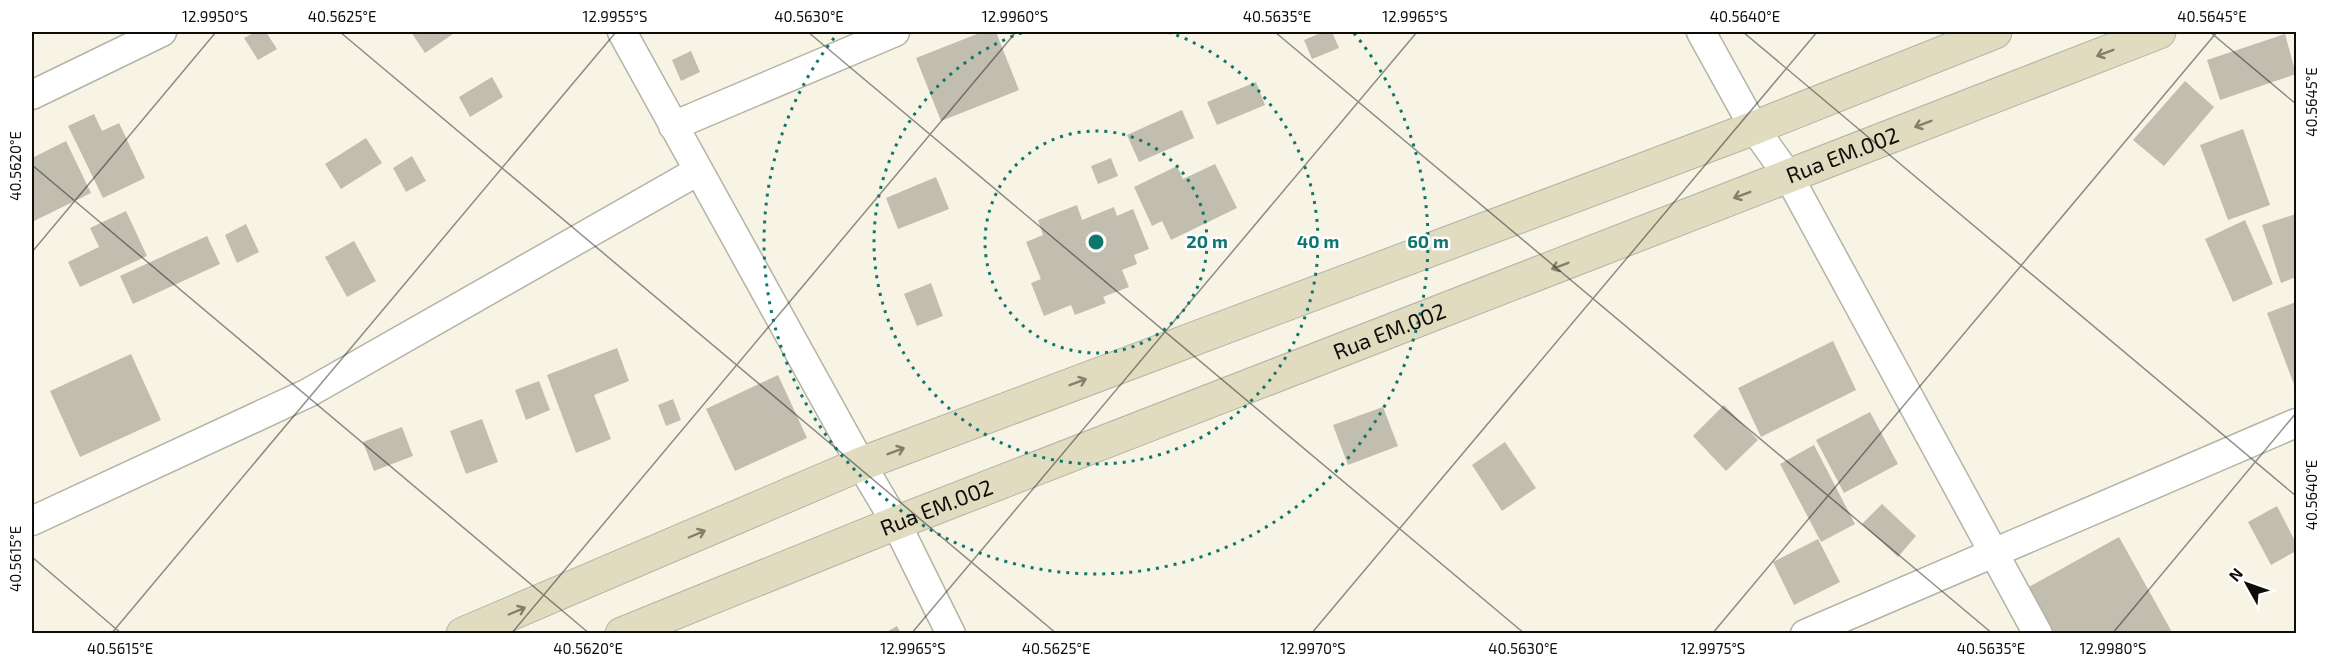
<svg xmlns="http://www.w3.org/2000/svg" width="2328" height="665" font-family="'Exo 2',sans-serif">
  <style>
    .building { fill: #c1beb0 }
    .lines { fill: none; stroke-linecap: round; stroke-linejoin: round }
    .street-casing { stroke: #b5b3a5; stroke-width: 31 }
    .secondary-casing { stroke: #b5b3a5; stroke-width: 35 }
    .street { stroke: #fff; stroke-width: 28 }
    .secondary { stroke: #e1dcc0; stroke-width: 33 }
    .oneway { stroke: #827f6d }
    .ticks { fill: none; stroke: #0e0d08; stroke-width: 1.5; stroke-opacity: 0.45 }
    .ring { fill: none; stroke: #0f766e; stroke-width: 3; stroke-dasharray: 3 6 }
    .labels { text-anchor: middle; stroke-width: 5; stroke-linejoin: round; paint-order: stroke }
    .street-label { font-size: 22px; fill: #0e0d08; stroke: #fff }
    .centre { fill: #0f766e; stroke: #fff; stroke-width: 3 }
    .ring-label { font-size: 18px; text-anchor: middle; font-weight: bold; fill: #0f766e; stroke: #fff; stroke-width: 5; stroke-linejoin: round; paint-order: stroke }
    .neatline { fill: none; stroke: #0e0d08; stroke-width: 2 }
    .ticks-label { font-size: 15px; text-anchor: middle; fill: #0e0d08 }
  </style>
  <rect width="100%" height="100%" fill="#f7f4e5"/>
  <path class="building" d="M 255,32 L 266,32 L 277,49 L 258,60 L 244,38 Z
    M 411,32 L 456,32 L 425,53 Z
    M 982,32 L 996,32 L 1019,90 L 941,121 L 916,58 Z
    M 1323,32 L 1332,32 L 1339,48 L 1312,59 L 1304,40 Z
    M 2285,34 L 2296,74 L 2220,100 L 2207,60 Z
    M 691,51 L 700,72 L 681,81 L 672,60 Z
    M 492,77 L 503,97 L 470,117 L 459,97 Z
    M 2185,81 L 2214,107 L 2164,166 L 2133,140 Z
    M 1256,82 L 1265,105 L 1217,125 L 1207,102 Z
    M 1182,110 L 1194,138 L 1139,162 L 1127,135 Z
    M 94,114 L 102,131 L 119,123 L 145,178 L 103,198 L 68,126 Z
    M 2243,129 L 2270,205 L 2228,220 L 2200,145 Z
    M 366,138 L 382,163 L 341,189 L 325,164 Z
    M 66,141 L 91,193 L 32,222 L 32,158 Z
    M 412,156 L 426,181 L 406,192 L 393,168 Z
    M 1111,158 L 1118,176 L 1098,184 L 1091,166 Z
    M 1215,164 L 1237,208 L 1171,240 L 1162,221 L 1152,226 L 1134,187 L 1177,166 L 1183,179 Z
    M 936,177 L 949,209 L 898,229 L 886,198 Z
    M 1077,205 L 1082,220 L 1114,207 L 1117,216 L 1133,209 L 1149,249 L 1134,255 L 1137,264 L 1122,270 L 1129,287 L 1103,297 L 1106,303 L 1075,315 L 1071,305 L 1044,316 L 1031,283 L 1041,279 L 1026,242 L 1043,235 L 1038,220 Z
    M 126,211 L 147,256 L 80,287 L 68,262 L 99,247 L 90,228 Z
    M 2296,214 L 2296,277 L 2281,283 L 2262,225 Z
    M 2245,220 L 2273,284 L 2233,302 L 2205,239 Z
    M 246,224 L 259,252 L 237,263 L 225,235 Z
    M 207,236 L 220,264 L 133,304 L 120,276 Z
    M 354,241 L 376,281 L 347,297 L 325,257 Z
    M 931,283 L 943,316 L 917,326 L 904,294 Z
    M 2296,302 L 2296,386 L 2295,387 L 2267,313 Z
    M 1833,341 L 1856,390 L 1761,437 L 1738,388 Z
    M 617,348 L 629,381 L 594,395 L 611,439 L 576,453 L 547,375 Z
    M 131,354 L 161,420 L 80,457 L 50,391 Z
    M 778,375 L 807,438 L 735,471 L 706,409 Z
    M 539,381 L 550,410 L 526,420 L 515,390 Z
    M 673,399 L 681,420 L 666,426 L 658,405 Z
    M 1724,405 L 1758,440 L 1726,471 L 1693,436 Z
    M 1383,407 L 1398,446 L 1348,465 L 1333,425 Z
    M 1870,412 L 1898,464 L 1844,493 L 1816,440 Z
    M 482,419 L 498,462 L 466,474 L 450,431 Z
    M 402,427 L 413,456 L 374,471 L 363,442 Z
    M 1505,442 L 1536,488 L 1502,511 L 1472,465 Z
    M 1814,445 L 1855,524 L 1821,542 L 1780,464 Z
    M 1882,504 L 1916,536 L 1898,557 L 1862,524 Z
    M 2277,506 L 2296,543 L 2296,551 L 2271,565 L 2248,522 Z
    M 2119,537 L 2173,634 L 2051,634 L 2027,588 Z
    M 1818,539 L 1840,582 L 1794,605 L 1773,562 Z
    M 897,626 L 901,634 L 883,634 Z"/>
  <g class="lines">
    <defs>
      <path id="street" d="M 622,32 L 861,464 L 896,523 L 951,634
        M 1701,32 L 1754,128 L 1789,177 L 2038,634
        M 32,95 L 162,32
        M 673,126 L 895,32
        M 32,521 L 308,393 L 698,171
        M 1805,634 L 2296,423"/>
      <g id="secondary">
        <path d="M 463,634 L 861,464 L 1754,128 L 1995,32"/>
        <path id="s1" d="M 622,634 L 896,523 L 2159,32"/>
      </g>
    </defs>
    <use href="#street" class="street-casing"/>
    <use href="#secondary" class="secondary-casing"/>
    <use href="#street" class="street"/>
    <use href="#secondary" class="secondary"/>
  </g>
  <defs><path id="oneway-shaft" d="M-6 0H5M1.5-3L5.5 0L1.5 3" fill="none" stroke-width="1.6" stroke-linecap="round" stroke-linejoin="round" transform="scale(1.5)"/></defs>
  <g class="oneway">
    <use href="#oneway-shaft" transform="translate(2105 53) rotate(159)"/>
    <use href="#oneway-shaft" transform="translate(1923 124) rotate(159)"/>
    <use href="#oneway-shaft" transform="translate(1742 195) rotate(159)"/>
    <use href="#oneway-shaft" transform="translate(1560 266) rotate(159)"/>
    <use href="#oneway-shaft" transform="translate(1078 382) rotate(-21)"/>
    <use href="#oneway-shaft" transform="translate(896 451) rotate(-21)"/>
    <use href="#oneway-shaft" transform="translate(697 534) rotate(-23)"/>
    <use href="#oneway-shaft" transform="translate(517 611) rotate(-23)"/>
  </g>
  <path class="ticks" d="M 340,32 L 1057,634M 808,32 L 1525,634M 1275,32 L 1993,634M 1743,32 L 2296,496M 2210,32 L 2296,104M 32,165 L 590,634M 32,252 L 216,32M 32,557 L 122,634M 111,634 L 616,32M 511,634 L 1016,32M 911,634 L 1417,32M 1311,634 L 1817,32M 1712,634 L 2217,32M 2112,634 L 2296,413"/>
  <g class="ring">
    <circle cx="1096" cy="242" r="111"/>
    <path d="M1168 32A222 222 0 1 1 1024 32"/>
    <path d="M1354 33A332 332 0 1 1 838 33"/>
  </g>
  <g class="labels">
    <g class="street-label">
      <text dy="8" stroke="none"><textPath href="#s1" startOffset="1311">Rua EM.002</textPath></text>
      <text dy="8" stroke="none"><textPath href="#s1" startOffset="825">Rua EM.002</textPath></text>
      <text dy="8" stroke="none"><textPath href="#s1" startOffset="339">Rua EM.002</textPath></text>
    </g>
  </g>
  <circle cx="1096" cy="242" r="9" class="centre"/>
  <g class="ring-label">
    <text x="1207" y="248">20 m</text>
    <text x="1318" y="248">40 m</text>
    <text x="1428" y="248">60 m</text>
  </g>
  <rect width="2328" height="665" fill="none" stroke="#ffffff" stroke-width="66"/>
  <g transform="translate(2247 584) rotate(310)" stroke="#ffffff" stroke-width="4.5" paint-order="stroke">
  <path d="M0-4.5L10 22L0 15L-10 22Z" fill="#0e0d08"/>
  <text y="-9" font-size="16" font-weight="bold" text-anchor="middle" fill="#0e0d08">N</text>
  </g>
  <rect x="33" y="33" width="2262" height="599" class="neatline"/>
  <g class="ticks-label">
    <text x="215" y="22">12.9950°S</text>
    <text x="342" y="22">40.5625°E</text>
    <text x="615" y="22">12.9955°S</text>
    <text x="809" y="22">40.5630°E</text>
    <text x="1015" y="22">12.9960°S</text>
    <text x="1277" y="22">40.5635°E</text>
    <text x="1415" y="22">12.9965°S</text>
    <text x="1745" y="22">40.5640°E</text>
    <text x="2212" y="22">40.5645°E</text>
    <text transform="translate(2312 102) rotate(-90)" y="5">40.5645°E</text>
    <text transform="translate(16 166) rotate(-90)" y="5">40.5620°E</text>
    <text transform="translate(2312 495) rotate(-90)" y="5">40.5640°E</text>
    <text transform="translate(16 559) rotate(-90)" y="5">40.5615°E</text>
    <text x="120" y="654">40.5615°E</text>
    <text x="588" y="654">40.5620°E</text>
    <text x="913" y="654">12.9965°S</text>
    <text x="1056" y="654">40.5625°E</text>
    <text x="1313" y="654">12.9970°S</text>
    <text x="1523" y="654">40.5630°E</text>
    <text x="1713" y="654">12.9975°S</text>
    <text x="1991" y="654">40.5635°E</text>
    <text x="2113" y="654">12.9980°S</text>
  </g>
</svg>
